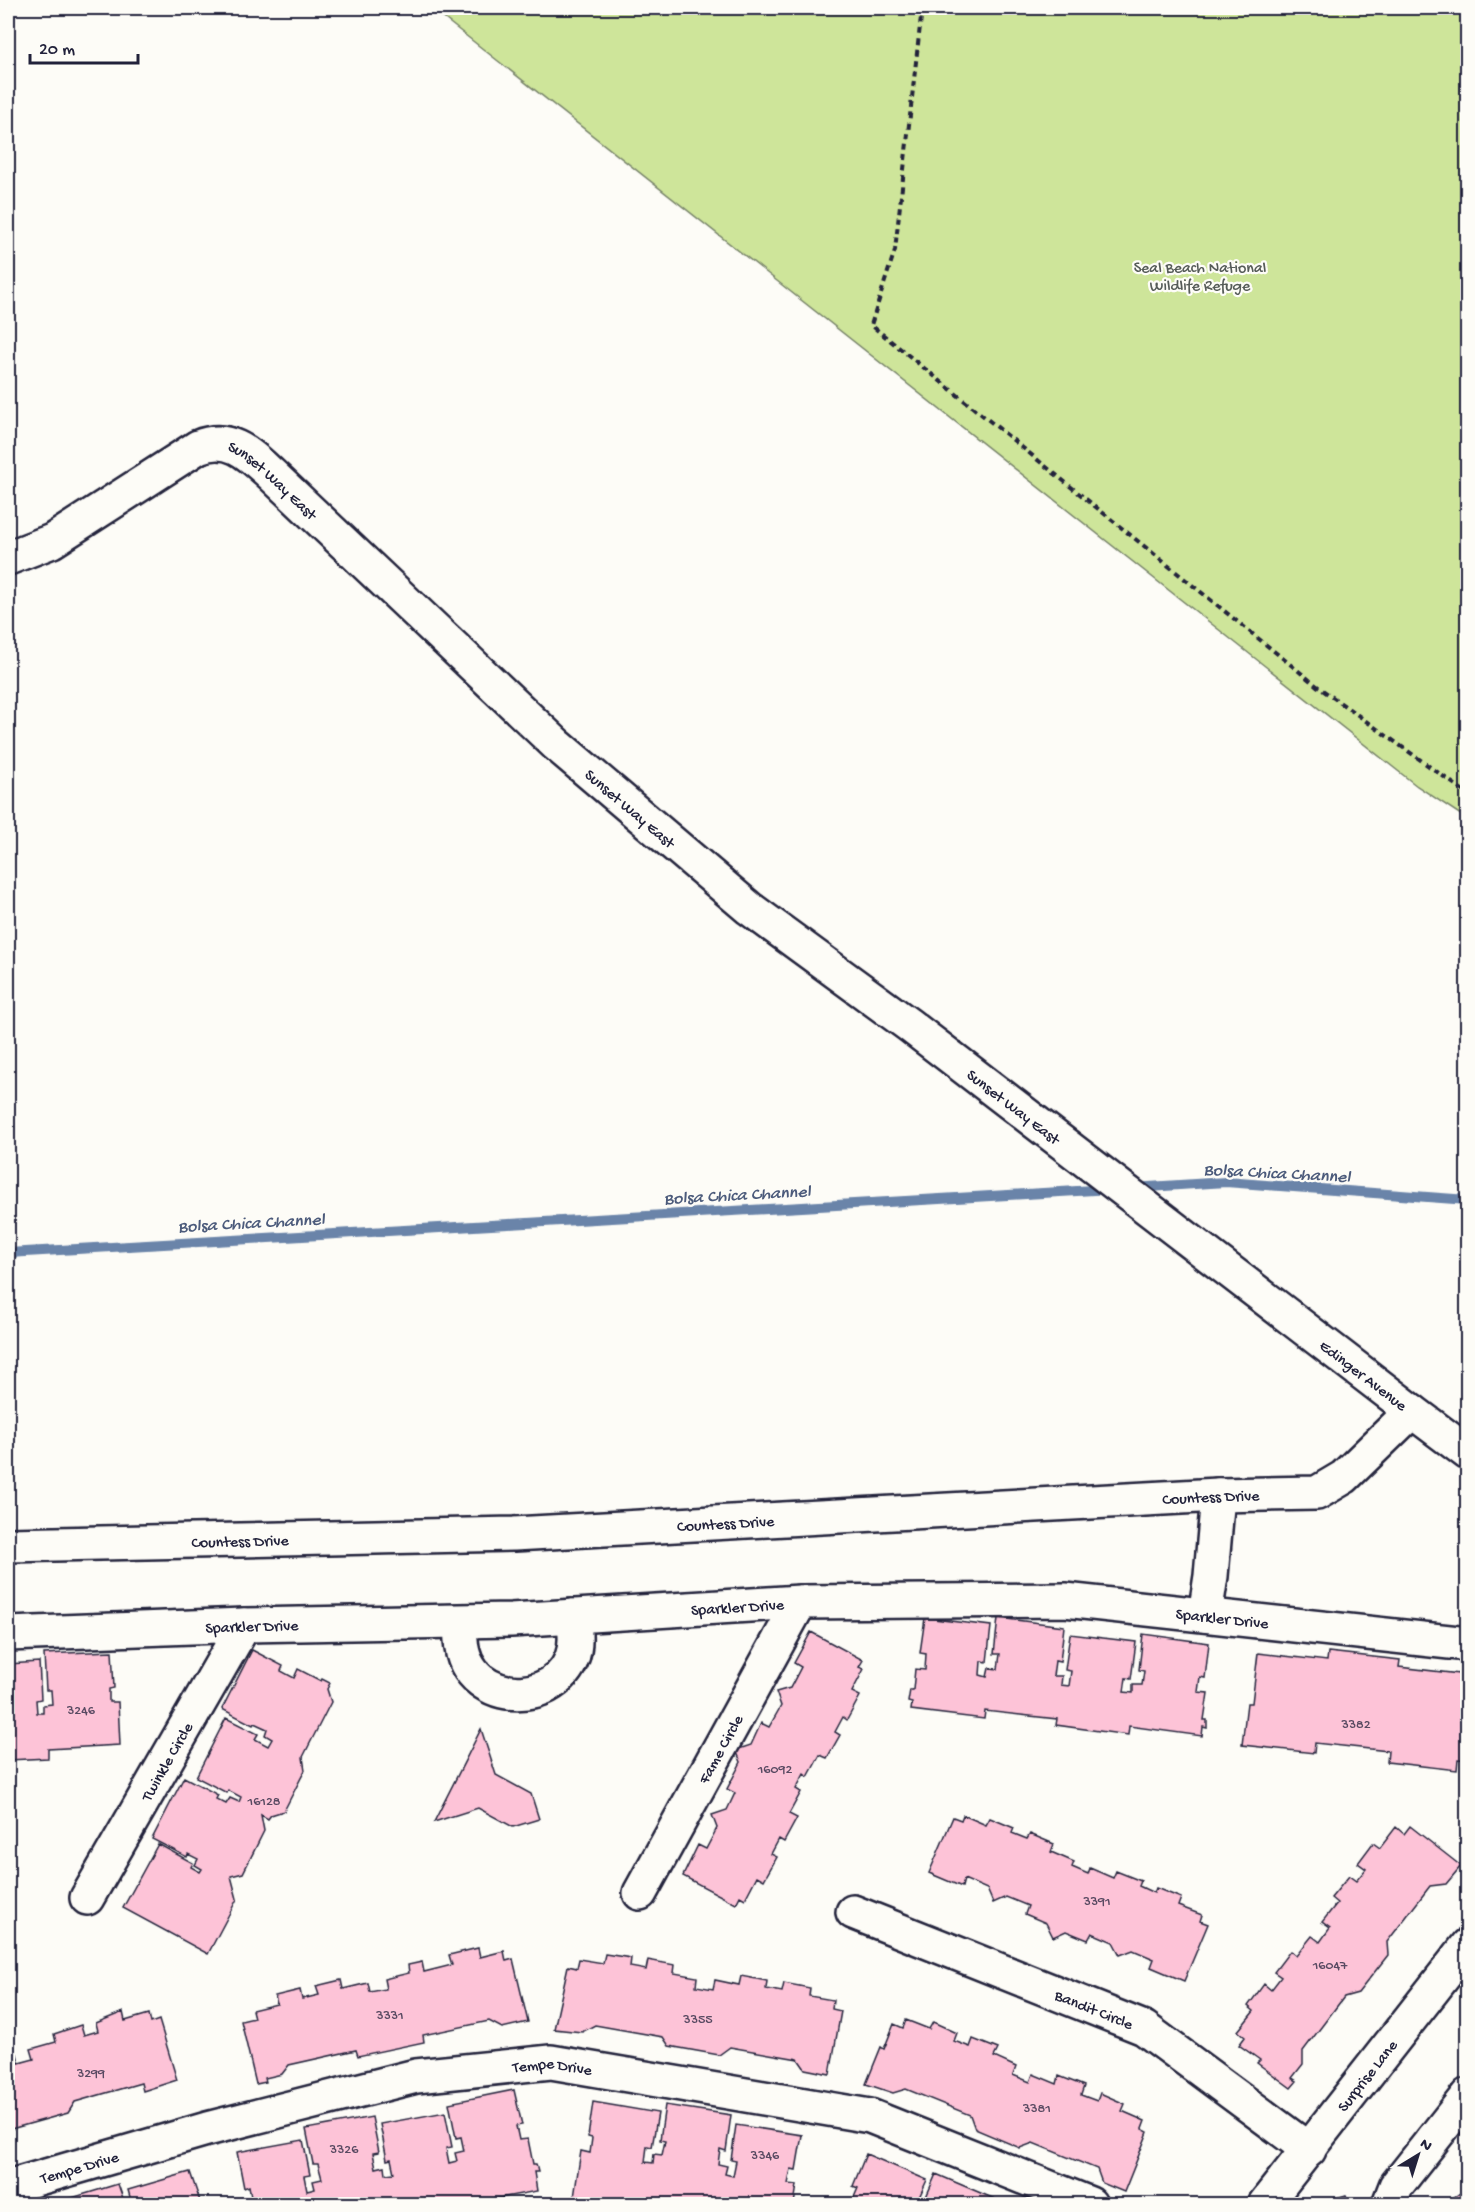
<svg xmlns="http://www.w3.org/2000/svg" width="1475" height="2212" font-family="'Gochi Hand',sans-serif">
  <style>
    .green { fill: #cee59a; stroke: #78846a; stroke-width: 1.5 }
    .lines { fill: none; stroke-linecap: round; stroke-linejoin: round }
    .stream { stroke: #6a84a9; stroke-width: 10 }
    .building { fill: #fdc3d7; stroke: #22223b; stroke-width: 1.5 }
    .street-casing { stroke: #22223b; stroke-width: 38 }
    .secondary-casing { stroke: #22223b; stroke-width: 38 }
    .path { stroke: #22223b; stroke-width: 4; stroke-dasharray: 6 4.5; stroke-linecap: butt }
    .street { stroke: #fdfcf7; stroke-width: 33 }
    .secondary { stroke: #fdfcf7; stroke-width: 33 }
    .labels { text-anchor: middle; stroke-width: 4.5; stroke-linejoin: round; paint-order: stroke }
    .number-label { font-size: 14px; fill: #594a62 }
    .park-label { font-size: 16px; fill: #565c58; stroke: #fdfcf7 }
    .street-label { font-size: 16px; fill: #22223b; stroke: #fdfcf7 }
    .water-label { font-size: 18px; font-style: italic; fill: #4c5b7b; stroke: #fdfcf7 }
  </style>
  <rect width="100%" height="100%" fill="#fdfcf7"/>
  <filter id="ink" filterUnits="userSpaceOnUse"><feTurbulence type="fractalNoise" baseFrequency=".0167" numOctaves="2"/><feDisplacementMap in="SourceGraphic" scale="12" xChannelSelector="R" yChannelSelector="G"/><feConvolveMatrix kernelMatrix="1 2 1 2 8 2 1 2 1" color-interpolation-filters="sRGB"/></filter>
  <g filter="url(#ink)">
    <path class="green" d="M 431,8 L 1467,8 L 1467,819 L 1417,786 Z"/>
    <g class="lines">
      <path class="stream" d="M 1133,1188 L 1226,1182 L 1468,1200
        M 8,1253 L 1111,1189"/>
    </g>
    <path class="building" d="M 925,1618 L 991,1626 L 987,1662 L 981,1661 L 980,1675 L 987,1677 L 989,1668 L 998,1669 L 1000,1654 L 994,1654 L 998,1618 L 1064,1626 L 1060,1662 L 1055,1661 L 1053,1676 L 1062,1676 L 1061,1685 L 1069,1686 L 1071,1671 L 1065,1670 L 1070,1634 L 1136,1642 L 1131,1679 L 1126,1678 L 1124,1692 L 1133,1693 L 1133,1685 L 1142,1685 L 1144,1671 L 1139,1670 L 1143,1634 L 1209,1643 L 1205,1678 L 1200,1677 L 1198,1692 L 1208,1693 L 1204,1720 L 1207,1720 L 1207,1728 L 1203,1727 L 1202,1736 L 1129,1726 L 1128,1735 L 1056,1725 L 1057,1719 L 985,1711 L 984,1719 L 911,1710 L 912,1703 L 908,1702 L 910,1690 L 913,1690 L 915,1669 L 925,1670 L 926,1654 L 920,1653 Z
      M 811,1632 L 863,1660 L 859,1667 L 864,1669 L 852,1692 L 860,1696 L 847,1720 L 843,1717 L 835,1732 L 840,1735 L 827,1758 L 820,1755 L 808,1777 L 804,1774 L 796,1789 L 801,1792 L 789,1814 L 797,1818 L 784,1842 L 779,1839 L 771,1854 L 777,1857 L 764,1880 L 757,1876 L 745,1899 L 740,1896 L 736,1904 L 683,1876 L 698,1845 L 706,1849 L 717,1828 L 712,1815 L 727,1810 L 735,1793 L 727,1789 L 741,1762 L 736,1750 L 751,1745 L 761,1723 L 769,1727 L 781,1706 L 776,1692 L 790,1688 L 801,1667 L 794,1663 Z
      M 252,1650 L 283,1666 L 281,1671 L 294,1678 L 298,1669 L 321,1681 L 322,1679 L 330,1683 L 327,1689 L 331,1702 L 303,1757 L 305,1770 L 284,1811 L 271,1815 L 268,1819 L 261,1815 L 264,1831 L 243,1873 L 231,1876 L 237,1899 L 208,1954 L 123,1908 L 158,1844 L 193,1863 L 191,1867 L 200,1872 L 202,1869 L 195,1865 L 198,1859 L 188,1854 L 187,1857 L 152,1839 L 184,1777 L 218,1795 L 216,1799 L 226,1804 L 230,1798 L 239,1802 L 241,1797 L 228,1790 L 227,1793 L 196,1777 L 226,1718 L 258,1734 L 255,1739 L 268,1746 L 272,1739 L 265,1735 L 267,1729 L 254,1723 L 253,1725 L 222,1709 Z
      M 112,1651 L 114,1688 L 109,1689 L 109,1702 L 118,1702 L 120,1745 L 48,1749 L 48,1758 L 8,1760 L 8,1664 L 39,1662 L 41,1699 L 36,1700 L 37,1713 L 43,1713 L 43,1705 L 52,1704 L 51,1690 L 46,1690 L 44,1654 Z
      M 1328,1652 L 1400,1660 L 1399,1667 L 1468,1675 L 1468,1760 L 1458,1759 L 1457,1770 L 1387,1762 L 1388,1751 L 1315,1743 L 1314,1753 L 1242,1745 L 1247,1703 L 1252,1703 L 1258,1653 L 1327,1661 Z
      M 481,1729 L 496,1775 L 531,1794 L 539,1819 L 513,1827 L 478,1808 L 434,1822 Z
      M 963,1815 L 986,1825 L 990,1818 L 1014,1828 L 1012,1833 L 1027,1839 L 1030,1834 L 1054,1844 L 1051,1852 L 1074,1862 L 1072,1867 L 1088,1874 L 1090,1868 L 1113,1878 L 1116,1871 L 1141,1881 L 1139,1886 L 1154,1893 L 1156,1888 L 1181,1898 L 1178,1906 L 1202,1915 L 1200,1921 L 1208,1924 L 1184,1981 L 1151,1967 L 1154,1959 L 1133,1950 L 1120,1955 L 1113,1942 L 1092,1933 L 1088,1940 L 1066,1931 L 1053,1937 L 1046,1923 L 1025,1914 L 1028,1906 L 1006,1897 L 993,1903 L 987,1889 L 964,1879 L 962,1887 L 929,1873 L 953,1817 L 961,1820 Z
      M 1410,1826 L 1461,1866 L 1446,1884 L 1430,1886 L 1387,1942 L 1388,1955 L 1358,1993 L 1344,1997 L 1303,2051 L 1303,2064 L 1292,2078 L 1297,2081 L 1291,2088 L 1257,2063 L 1260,2060 L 1239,2045 L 1245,2037 L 1238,2031 L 1254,2011 L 1248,2006 L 1264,1984 L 1271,1990 L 1281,1977 L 1274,1972 L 1290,1951 L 1296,1956 L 1312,1936 L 1320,1942 L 1330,1928 L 1322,1922 L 1337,1903 L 1331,1898 L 1349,1876 L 1356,1881 L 1366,1869 L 1358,1863 L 1373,1843 L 1380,1848 L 1396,1827 L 1404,1834 Z
      M 478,1948 L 480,1957 L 504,1951 L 506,1961 L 513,1959 L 528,2022 L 502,2028 L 489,2021 L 423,2035 L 424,2042 L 358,2056 L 356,2050 L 289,2065 L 282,2074 L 265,2078 L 266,2082 L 256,2084 L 241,2021 L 254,2018 L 252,2010 L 277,2004 L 275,1996 L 300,1990 L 302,1999 L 319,1995 L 316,1986 L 341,1980 L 343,1989 L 368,1983 L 370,1992 L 386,1989 L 384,1979 L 409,1973 L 408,1965 L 422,1962 L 424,1972 L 452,1965 L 449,1955 Z
      M 605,1954 L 631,1958 L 630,1967 L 646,1970 L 648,1960 L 675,1965 L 674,1973 L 697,1977 L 696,1986 L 713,1989 L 715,1980 L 739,1985 L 741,1976 L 767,1981 L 766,1989 L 782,1992 L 784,1983 L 810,1988 L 809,1996 L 833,2000 L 832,2009 L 841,2011 L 830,2074 L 805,2069 L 798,2059 L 730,2047 L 719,2055 L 669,2046 L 663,2037 L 595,2025 L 582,2032 L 554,2029 L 568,1966 L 577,1968 L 579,1959 L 603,1963 Z
      M 123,2012 L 125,2021 L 149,2014 L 151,2023 L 159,2020 L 177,2080 L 143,2091 L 141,2083 L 75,2102 L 68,2113 L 11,2129 L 9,2122 L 8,2122 L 8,2057 L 17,2054 L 19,2063 L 34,2059 L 31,2049 L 56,2042 L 54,2034 L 81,2025 L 84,2035 L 98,2031 L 96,2023 Z
      M 906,2020 L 929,2029 L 933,2022 L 957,2033 L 954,2041 L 970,2047 L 973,2039 L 998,2049 L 994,2057 L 1016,2067 L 1013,2075 L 1030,2082 L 1033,2074 L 1057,2084 L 1059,2076 L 1084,2086 L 1081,2095 L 1097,2101 L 1100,2093 L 1125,2104 L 1122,2111 L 1145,2121 L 1142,2129 L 1148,2132 L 1124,2192 L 1102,2183 L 1097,2169 L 1033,2143 L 1020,2148 L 975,2129 L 970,2115 L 906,2089 L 893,2093 L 866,2084 L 881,2047 L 884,2049 L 894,2024 L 903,2028 Z
      M 514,2090 L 522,2125 L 516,2126 L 519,2140 L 528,2139 L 533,2164 L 536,2164 L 538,2172 L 534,2172 L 537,2191 L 467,2204 L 243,2204 L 252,2202 L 249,2186 L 244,2188 L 237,2152 L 303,2140 L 310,2175 L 304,2176 L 307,2191 L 315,2189 L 313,2181 L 322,2179 L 318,2164 L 313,2164 L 306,2129 L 372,2117 L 379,2152 L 373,2153 L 376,2168 L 385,2166 L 386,2174 L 394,2173 L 391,2159 L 387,2160 L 380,2124 L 445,2112 L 452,2147 L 446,2148 L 449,2163 L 457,2161 L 455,2153 L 464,2151 L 461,2137 L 456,2138 L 449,2103 Z
      M 593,2102 L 658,2113 L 652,2147 L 647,2146 L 645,2162 L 653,2163 L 654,2154 L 662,2155 L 665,2141 L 660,2140 L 665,2105 L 731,2115 L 726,2151 L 720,2149 L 718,2164 L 727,2166 L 725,2174 L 733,2176 L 736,2161 L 731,2160 L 736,2125 L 802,2135 L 796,2170 L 791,2169 L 788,2184 L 797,2185 L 794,2204 L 573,2204 L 581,2151 L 590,2153 L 592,2138 L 588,2137 Z
      M 866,2154 L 927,2180 L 916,2204 L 841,2204 L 843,2199 L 852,2202 L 858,2188 L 853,2186 Z
      M 190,2172 L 201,2204 L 132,2204 L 128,2190 Z
      M 936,2174 L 997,2200 L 995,2204 L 923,2204 Z
      M 1468,2183 L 1468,2204 L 1453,2204 L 1450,2200 L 1463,2191 L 1461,2187 Z
      M 118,2184 L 125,2204 L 55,2204 L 55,2203 Z
      M 1346,2195 L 1350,2204 L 1317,2204 Z"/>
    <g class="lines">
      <defs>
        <g id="street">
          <path id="s1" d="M 8,558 L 52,541 L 198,447 C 230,434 249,454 271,474 L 557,745 L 749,908 L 909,1025 L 1412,1411"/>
          <path d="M 1205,1615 L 1211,1576 L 1218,1495"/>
          <path d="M 462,1622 C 462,1628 460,1634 461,1640 C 465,1714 579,1708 575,1635 C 575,1629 573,1622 572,1616"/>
          <path id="s2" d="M 8,1634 L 244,1625 L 511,1620 L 800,1602 L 1065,1600 L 1468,1644"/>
          <path id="s3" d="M 640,1893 L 800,1602"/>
          <path id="s4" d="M 87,1898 L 244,1625"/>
          <path id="s5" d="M 853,1912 L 1144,2028 L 1309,2150"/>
          <path id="s6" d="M 8,2187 L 207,2129 L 416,2076 L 551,2062 L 870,2116 L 1090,2204"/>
          <path id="s7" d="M 1265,2204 L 1468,1945"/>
          <path d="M 1389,2204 L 1396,2186 L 1468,2095"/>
        </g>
        <g id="secondary">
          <path id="s8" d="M 8,1545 L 514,1534 L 1218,1495 L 1317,1493 L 1344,1477 L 1412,1411 L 1468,1453"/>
        </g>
      </defs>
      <use href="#street" class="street-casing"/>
      <use href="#secondary" class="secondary-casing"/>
      <path class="path" d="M 922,8 L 895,250 L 871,325 L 1317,686 L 1468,794"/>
      <use href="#street" class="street"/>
      <use href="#secondary" class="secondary"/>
    </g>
  </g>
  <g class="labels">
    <g class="number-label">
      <text x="81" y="1714">3246</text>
      <text x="1356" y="1728">3382</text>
      <text x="775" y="1773">16092</text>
      <text x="264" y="1805">16128</text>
      <text x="1097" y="1905">3391</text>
      <text x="1330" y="1969">16047</text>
      <text x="390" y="2019">3331</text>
      <text x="698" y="2023">3355</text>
      <text x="91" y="2077">3299</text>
      <text x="1037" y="2112">3381</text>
      <text x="344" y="2153">3326</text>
      <text x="765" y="2159">3346</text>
    </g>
    <g class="park-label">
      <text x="1200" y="272">Seal Beach National<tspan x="1200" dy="18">Wildlife Refuge</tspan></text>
    </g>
    <g class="street-label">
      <text dy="6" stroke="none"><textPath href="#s1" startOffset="309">Sunset Way East</textPath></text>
      <text dy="6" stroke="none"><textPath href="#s1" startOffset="795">Sunset Way East</textPath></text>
      <text dy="6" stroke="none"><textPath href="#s1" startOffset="1281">Sunset Way East</textPath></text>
      <text dy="6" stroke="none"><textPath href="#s1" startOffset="1722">Edinger Avenue</textPath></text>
      <text dy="6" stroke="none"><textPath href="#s8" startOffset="1204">Countess Drive</textPath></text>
      <text dy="6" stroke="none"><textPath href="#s8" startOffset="718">Countess Drive</textPath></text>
      <text dy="6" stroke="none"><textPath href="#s8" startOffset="232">Countess Drive</textPath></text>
      <text dy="6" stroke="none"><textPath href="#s2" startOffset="730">Sparkler Drive</textPath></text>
      <text dy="6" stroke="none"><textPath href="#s2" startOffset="1216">Sparkler Drive</textPath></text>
      <text dy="6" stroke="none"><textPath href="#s2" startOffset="244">Sparkler Drive</textPath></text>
      <text dy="6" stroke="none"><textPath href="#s3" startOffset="165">Fame Circle</textPath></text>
      <text dy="6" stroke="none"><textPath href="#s4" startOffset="158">Twinkle Circle</textPath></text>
      <text dy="6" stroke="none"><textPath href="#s5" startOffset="260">Bandit Circle</textPath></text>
      <text dy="6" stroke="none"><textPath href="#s6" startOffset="560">Tempe Drive</textPath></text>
      <text dy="6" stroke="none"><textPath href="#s7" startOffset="164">Surprise Lane</textPath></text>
      <text dy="6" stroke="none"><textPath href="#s6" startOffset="74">Tempe Drive</textPath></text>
    </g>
    <g class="water-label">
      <text transform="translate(1277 1172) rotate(3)" y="6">Bolsa Chica Channel</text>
      <text transform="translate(737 1194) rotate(-3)" y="6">Bolsa Chica Channel</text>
      <text transform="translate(251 1222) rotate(-3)" y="6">Bolsa Chica Channel</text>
    </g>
  </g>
  <rect width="1475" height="2212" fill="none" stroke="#fdfcf7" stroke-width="30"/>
  <rect x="15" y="15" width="1445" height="2182" fill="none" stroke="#22223b" stroke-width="2" filter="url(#ink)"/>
  <g transform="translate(1418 2155) rotate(38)" stroke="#fdfcf7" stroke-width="4.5" paint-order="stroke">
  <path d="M0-4.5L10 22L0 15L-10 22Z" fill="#22223b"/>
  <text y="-9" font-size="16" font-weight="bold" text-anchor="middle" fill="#22223b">N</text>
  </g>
  <path d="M30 54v9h108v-9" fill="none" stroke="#22223b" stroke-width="3"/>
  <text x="39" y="54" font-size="18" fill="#22223b" stroke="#fdfcf7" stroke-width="4.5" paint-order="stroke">20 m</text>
</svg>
